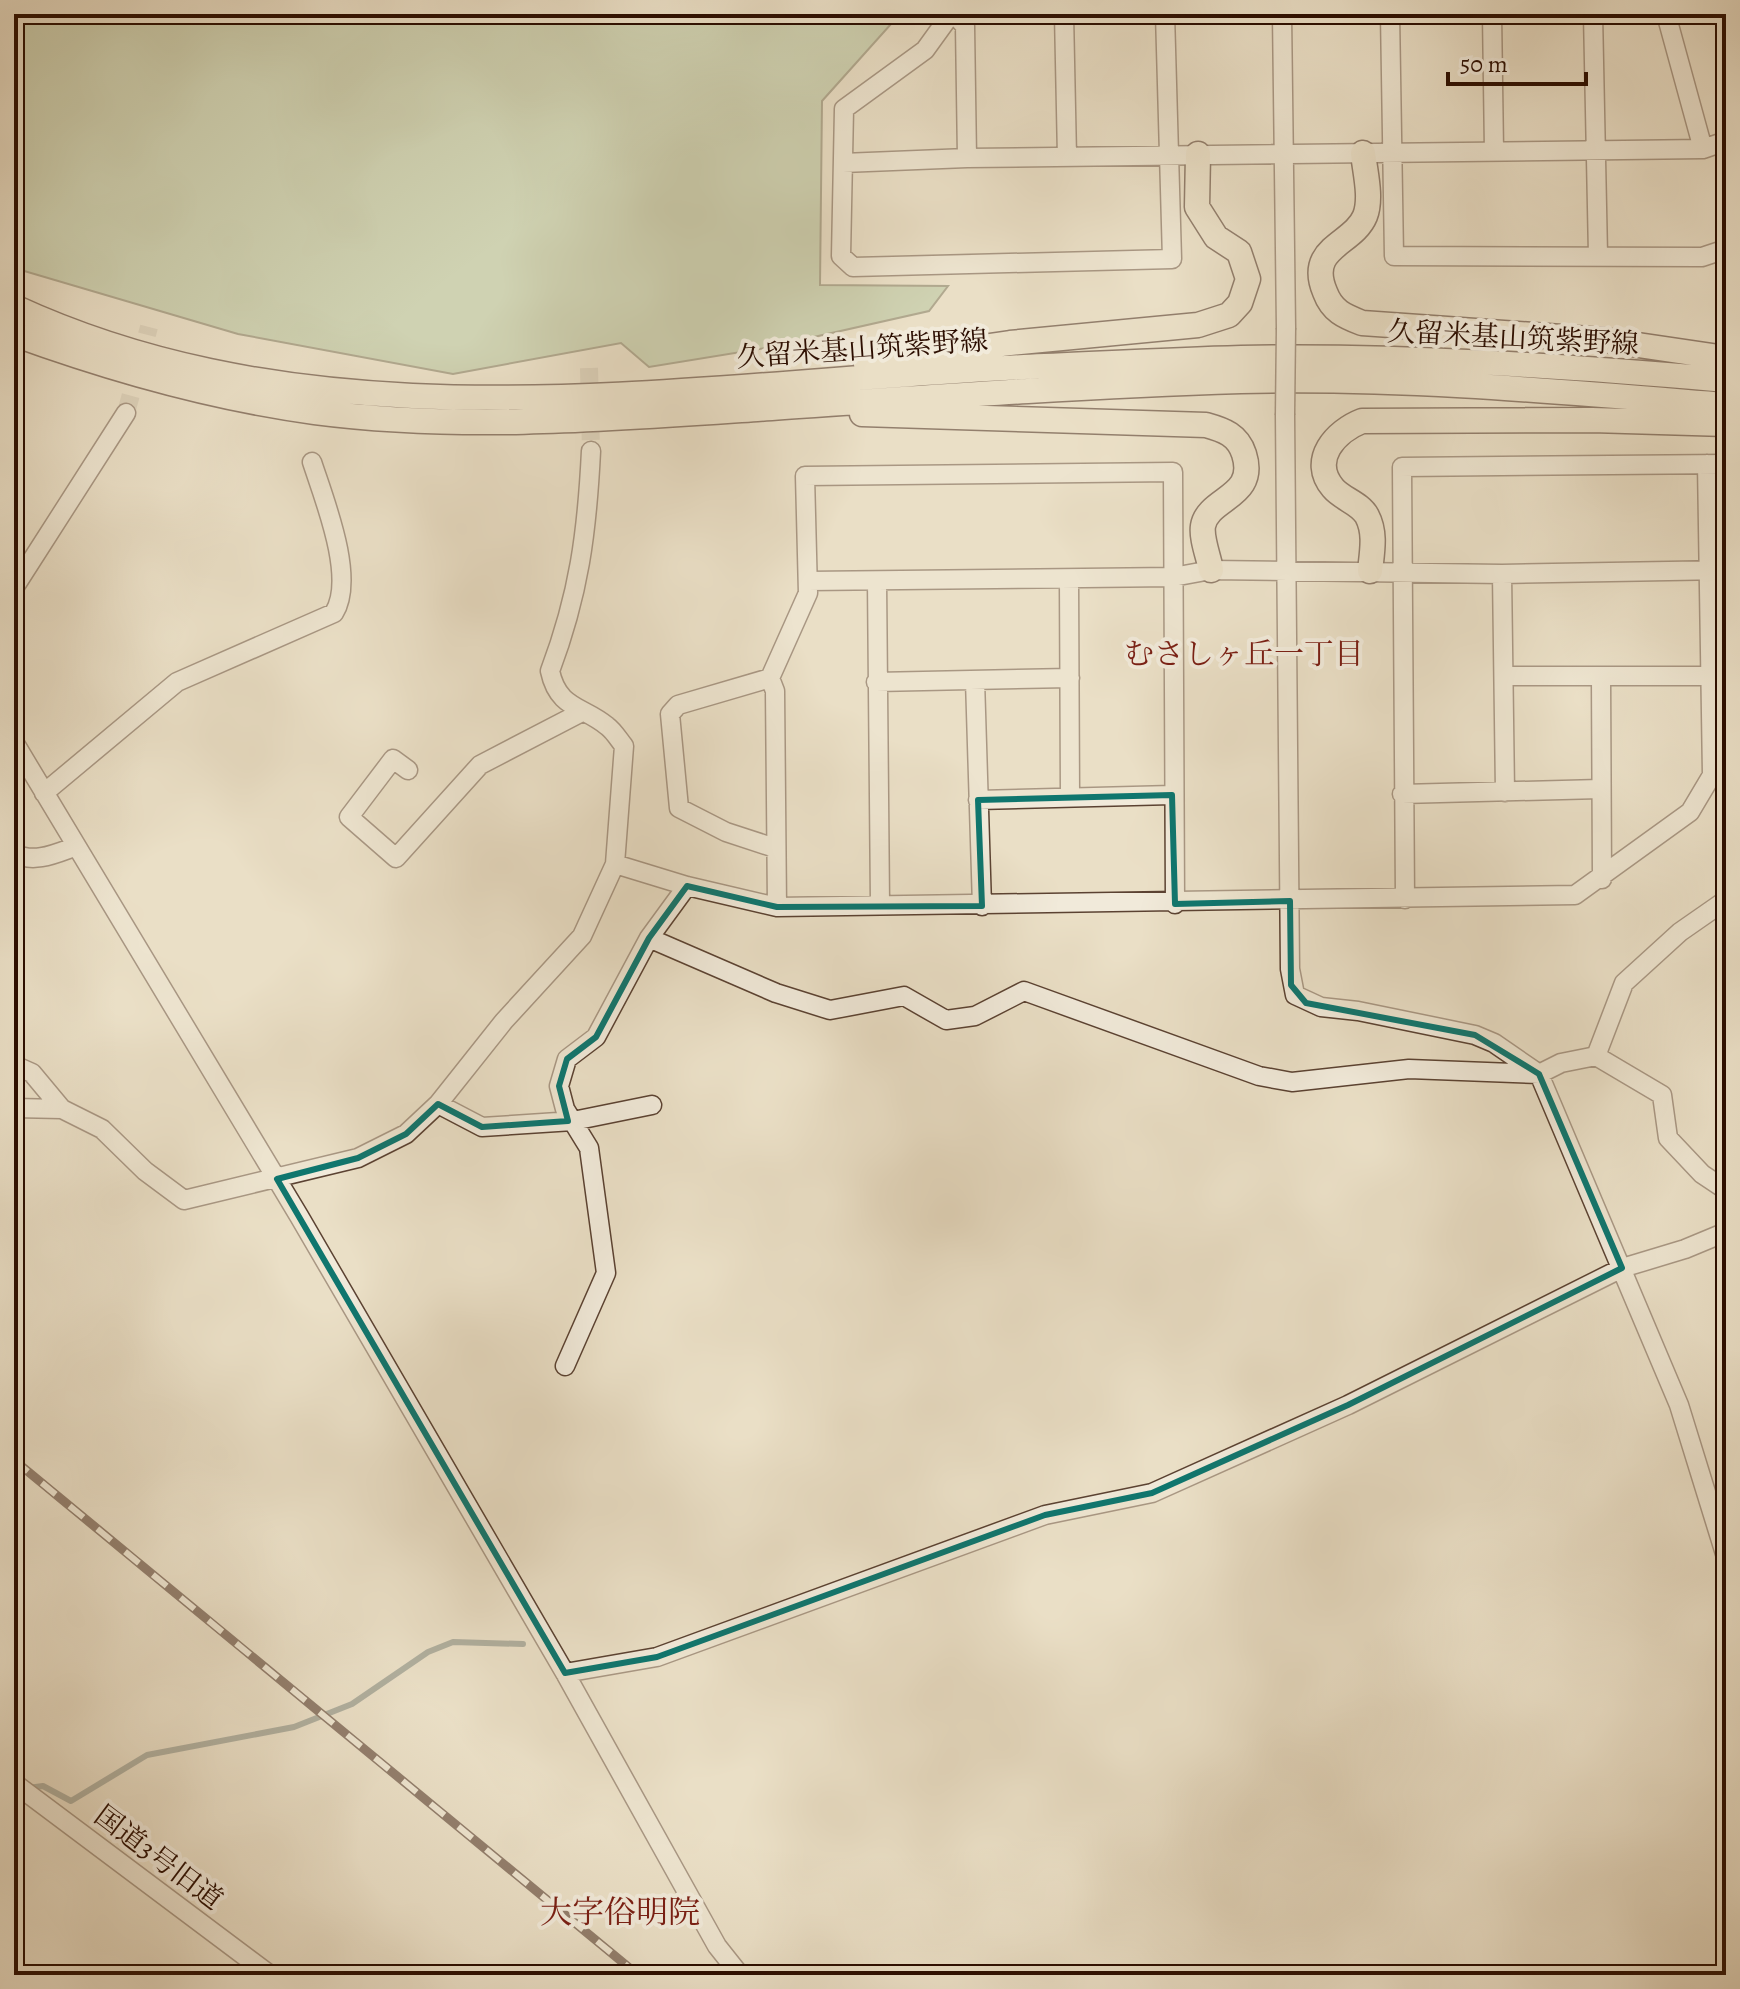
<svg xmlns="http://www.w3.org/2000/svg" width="1740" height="1989" font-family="Alegreya,'Noto Serif JP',serif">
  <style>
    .green { fill: #b0c39a; stroke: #6e684d; stroke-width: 2 }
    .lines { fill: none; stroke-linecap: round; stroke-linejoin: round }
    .stream { stroke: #6c766e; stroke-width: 6 }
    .minor-tunnel { stroke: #cdc0a8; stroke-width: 18; stroke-dasharray: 18 9; stroke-linecap: butt }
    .minor-casing { stroke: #5b4232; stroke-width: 21 }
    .major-casing { stroke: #2b0d00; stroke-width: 27 }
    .minor { stroke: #f1eada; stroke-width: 18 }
    .major { stroke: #eadfc6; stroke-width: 24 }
    .rail-casing { stroke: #2b0d00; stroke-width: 9 }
    .rail { stroke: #f1eada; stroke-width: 6; stroke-dasharray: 18; stroke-linecap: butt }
    .minor-bridge-casing { stroke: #5b4232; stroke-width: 21; stroke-linecap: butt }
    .minor-bridge { stroke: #f1eada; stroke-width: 18 }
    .marked { fill: none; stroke: #0f766e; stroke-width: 6; stroke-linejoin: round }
    .labels { text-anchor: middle; stroke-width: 8; stroke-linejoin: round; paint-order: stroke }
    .street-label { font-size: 28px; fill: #2b0d00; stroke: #f1eada }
    .neighbourhood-label { font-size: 30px; fill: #7a1f14; stroke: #f1eada }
    .quarter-label { font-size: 32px; fill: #7a1f14; stroke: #f1eada }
  </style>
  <rect width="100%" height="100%" fill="#eadfc6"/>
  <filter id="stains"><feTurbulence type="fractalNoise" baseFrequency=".0025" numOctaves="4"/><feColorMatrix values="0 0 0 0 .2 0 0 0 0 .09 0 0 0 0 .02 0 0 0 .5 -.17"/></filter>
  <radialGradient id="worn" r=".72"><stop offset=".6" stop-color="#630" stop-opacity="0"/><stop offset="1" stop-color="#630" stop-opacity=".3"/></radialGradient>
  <path class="green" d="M 14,14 L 900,14 L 822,101 L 820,285 L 948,286 L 929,311 L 765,348 L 649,367 L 621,343 L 453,374 L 238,334 L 14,268 Z"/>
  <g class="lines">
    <path class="stream" d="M 28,1788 L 43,1786 L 71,1801 L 147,1755 L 294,1727 L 352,1704 L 428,1652 L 453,1642 L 523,1644"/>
    <path class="minor-tunnel" d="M 589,368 L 591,451
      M 126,413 L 149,327"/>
    <defs>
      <path id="minor" d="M 951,14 L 925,50 L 844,109 L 841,256 L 853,267 L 1172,259 L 1165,14
        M 954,14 L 965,26 L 967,158
        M 1064,14 L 1067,157
        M 1282,14 L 1286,328
        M 1390,14 L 1394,256 L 1702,257 L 1726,249
        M 1492,14 L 1494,151
        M 1593,14 L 1598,255
        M 1666,14 L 1703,149
        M 843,163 L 967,158 L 1703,149 L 1726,141
        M 1285,415 L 1290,969 L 1295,995 L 1321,1007 L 1358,1011 L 1475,1035 L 1494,1043 L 1539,1074 L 1679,1405 L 1726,1557
        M 1502,574 L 1505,792
        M 1069,579 L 1070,796
        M 808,581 L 1173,577 L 1211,570 L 1502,574 L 1726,570
        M 877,581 L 880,904
        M 14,588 L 126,413
        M 1506,676 L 1726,676
        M 1601,676 L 1602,879
        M 770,678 L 678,705 L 670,714 L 679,808 L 726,832 L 775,848
        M 975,680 L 982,906
        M 876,682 L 1070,678
        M 14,742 L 299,1216 L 565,1673 L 717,1946 L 740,1975
        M 408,770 L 393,759 L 349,817 L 396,858 L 480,765 L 580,713
        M 44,793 L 177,682 L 334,613 C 356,578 324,499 312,462
        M 1402,794 L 1600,789
        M 978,800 L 1172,795
        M 14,853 C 33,864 55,854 74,847
        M 615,864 L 687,886 L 777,907 L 1575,895 L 1690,812 L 1712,775 L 1707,464
        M 1405,899 L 1402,467 L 1726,464
        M 777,907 L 775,691 L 770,678 L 808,593 L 805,476 L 1173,472 L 1175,904
        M 649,938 L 776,993 L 830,1010 L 904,996 L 946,1020 L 975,1016 L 1024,991 L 1259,1076 L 1292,1082 L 1409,1069 L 1539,1074 L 1561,1063 L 1596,1056 L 1662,1095 L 1668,1138 L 1702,1174 L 1726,1190
        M 1596,1056 L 1624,983 L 1680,932 L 1726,900
        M 14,1065 L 32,1073 L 62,1109 L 102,1129 L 145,1171 L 184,1200 L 358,1158 L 406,1134 L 438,1104 L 504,1021 L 582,936 L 615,864 L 624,746 C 619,740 614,731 607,726 C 583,706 558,709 550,671 C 579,594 587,533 591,451
        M 438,1104 L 482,1127 L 573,1121 L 652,1105
        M 14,1108 L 62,1109
        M 565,1366 L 606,1273 L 589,1148 L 565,1109 L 559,1086 L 567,1059 L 596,1037 L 649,938 L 687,886
        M 565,1673 L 657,1657 L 1045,1515 L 1152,1493 L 1348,1405 L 1622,1268 L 1685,1249 L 1726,1232
        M 14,1783 L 270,1975"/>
      <path id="major" d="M 1363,153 C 1365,172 1372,198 1365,216 C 1353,245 1306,247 1325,292 C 1332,311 1344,316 1362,323 L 1604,340 L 1726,358
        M 14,307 C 330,453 691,383 1024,367 C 1096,364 1169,360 1241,358 C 1402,355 1566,366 1726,380
        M 14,334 C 113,370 211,398 315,412 C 461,431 611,419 757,409 C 918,398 1080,386 1241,381 C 1403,377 1565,392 1726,405
        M 866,364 L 1010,343 L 1198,325 L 1229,315 L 1240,303 L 1248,279 L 1239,252 L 1216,237 L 1197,207 L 1198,154
        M 862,414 L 1206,425 C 1224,430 1238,435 1244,454 C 1258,498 1208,497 1203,526 C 1201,538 1209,558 1211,570
        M 1370,571 C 1372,552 1376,533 1367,516 C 1360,503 1342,499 1333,488 C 1309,460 1336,431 1362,421 L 1592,420 L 1726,424"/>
    </defs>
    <use href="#minor" class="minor-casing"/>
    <use href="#major" class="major-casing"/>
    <use href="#minor" class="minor"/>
    <use href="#major" class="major"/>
    <defs>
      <path id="rail" d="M 14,1460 L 638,1975"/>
    </defs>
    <use href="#rail" class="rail-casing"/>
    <use href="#rail" class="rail"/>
    <defs>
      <path id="minor-bridge" d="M 1285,415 L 1286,328"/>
    </defs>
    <use href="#minor-bridge" class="minor-bridge-casing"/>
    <use href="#minor-bridge" class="minor-bridge"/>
  </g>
  <path d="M0 0H1740V1989H0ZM 1172,795 L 1175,904 L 1290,901 L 1291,985 L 1306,1003 L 1475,1035 L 1539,1074 L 1622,1268 L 1348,1405 L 1152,1493 L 1045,1515 L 657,1657 L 565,1673 L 277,1179 L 358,1158 L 406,1134 L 438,1104 L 482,1127 L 568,1121 L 559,1086 L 567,1059 L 596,1037 L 649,938 L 687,886 L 777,907 L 982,906 L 978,800 Z" fill="#eadfc6" fill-opacity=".55" fill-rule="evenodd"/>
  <path class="marked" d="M 1172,795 L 1175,904 L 1290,901 L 1291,985 L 1306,1003 L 1475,1035 L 1539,1074 L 1622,1268 L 1348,1405 L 1152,1493 L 1045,1515 L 657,1657 L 565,1673 L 277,1179 L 358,1158 L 406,1134 L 438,1104 L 482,1127 L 568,1121 L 559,1086 L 567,1059 L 596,1037 L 649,938 L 687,886 L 777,907 L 982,906 L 978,800 Z"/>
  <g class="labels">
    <g class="street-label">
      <text transform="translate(1513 337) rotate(3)" y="10">久留米基山筑紫野線</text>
      <text transform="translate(862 348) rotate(-4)" y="10">久留米基山筑紫野線</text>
      <text transform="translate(159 1857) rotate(37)" y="10">国道3号旧道</text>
    </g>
    <g class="neighbourhood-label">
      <text x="1244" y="664">むさしヶ丘一丁目</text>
    </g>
    <g class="quarter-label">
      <text x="620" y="1923">大字俗明院</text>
    </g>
  </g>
  <rect width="1740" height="1989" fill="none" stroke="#eadfc6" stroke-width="48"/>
  <rect x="16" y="16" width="1708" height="1957" fill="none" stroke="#2b0d00" stroke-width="4"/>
  <rect x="24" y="24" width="1692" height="1941" fill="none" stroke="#2b0d00" stroke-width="2"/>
  <path d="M1448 72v12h138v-12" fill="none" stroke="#2b0d00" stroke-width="4"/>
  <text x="1460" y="72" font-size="24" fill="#2b0d00" stroke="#f1eada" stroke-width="6" paint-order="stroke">50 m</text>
  <rect width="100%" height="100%" filter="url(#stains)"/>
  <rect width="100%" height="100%" fill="url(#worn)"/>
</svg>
